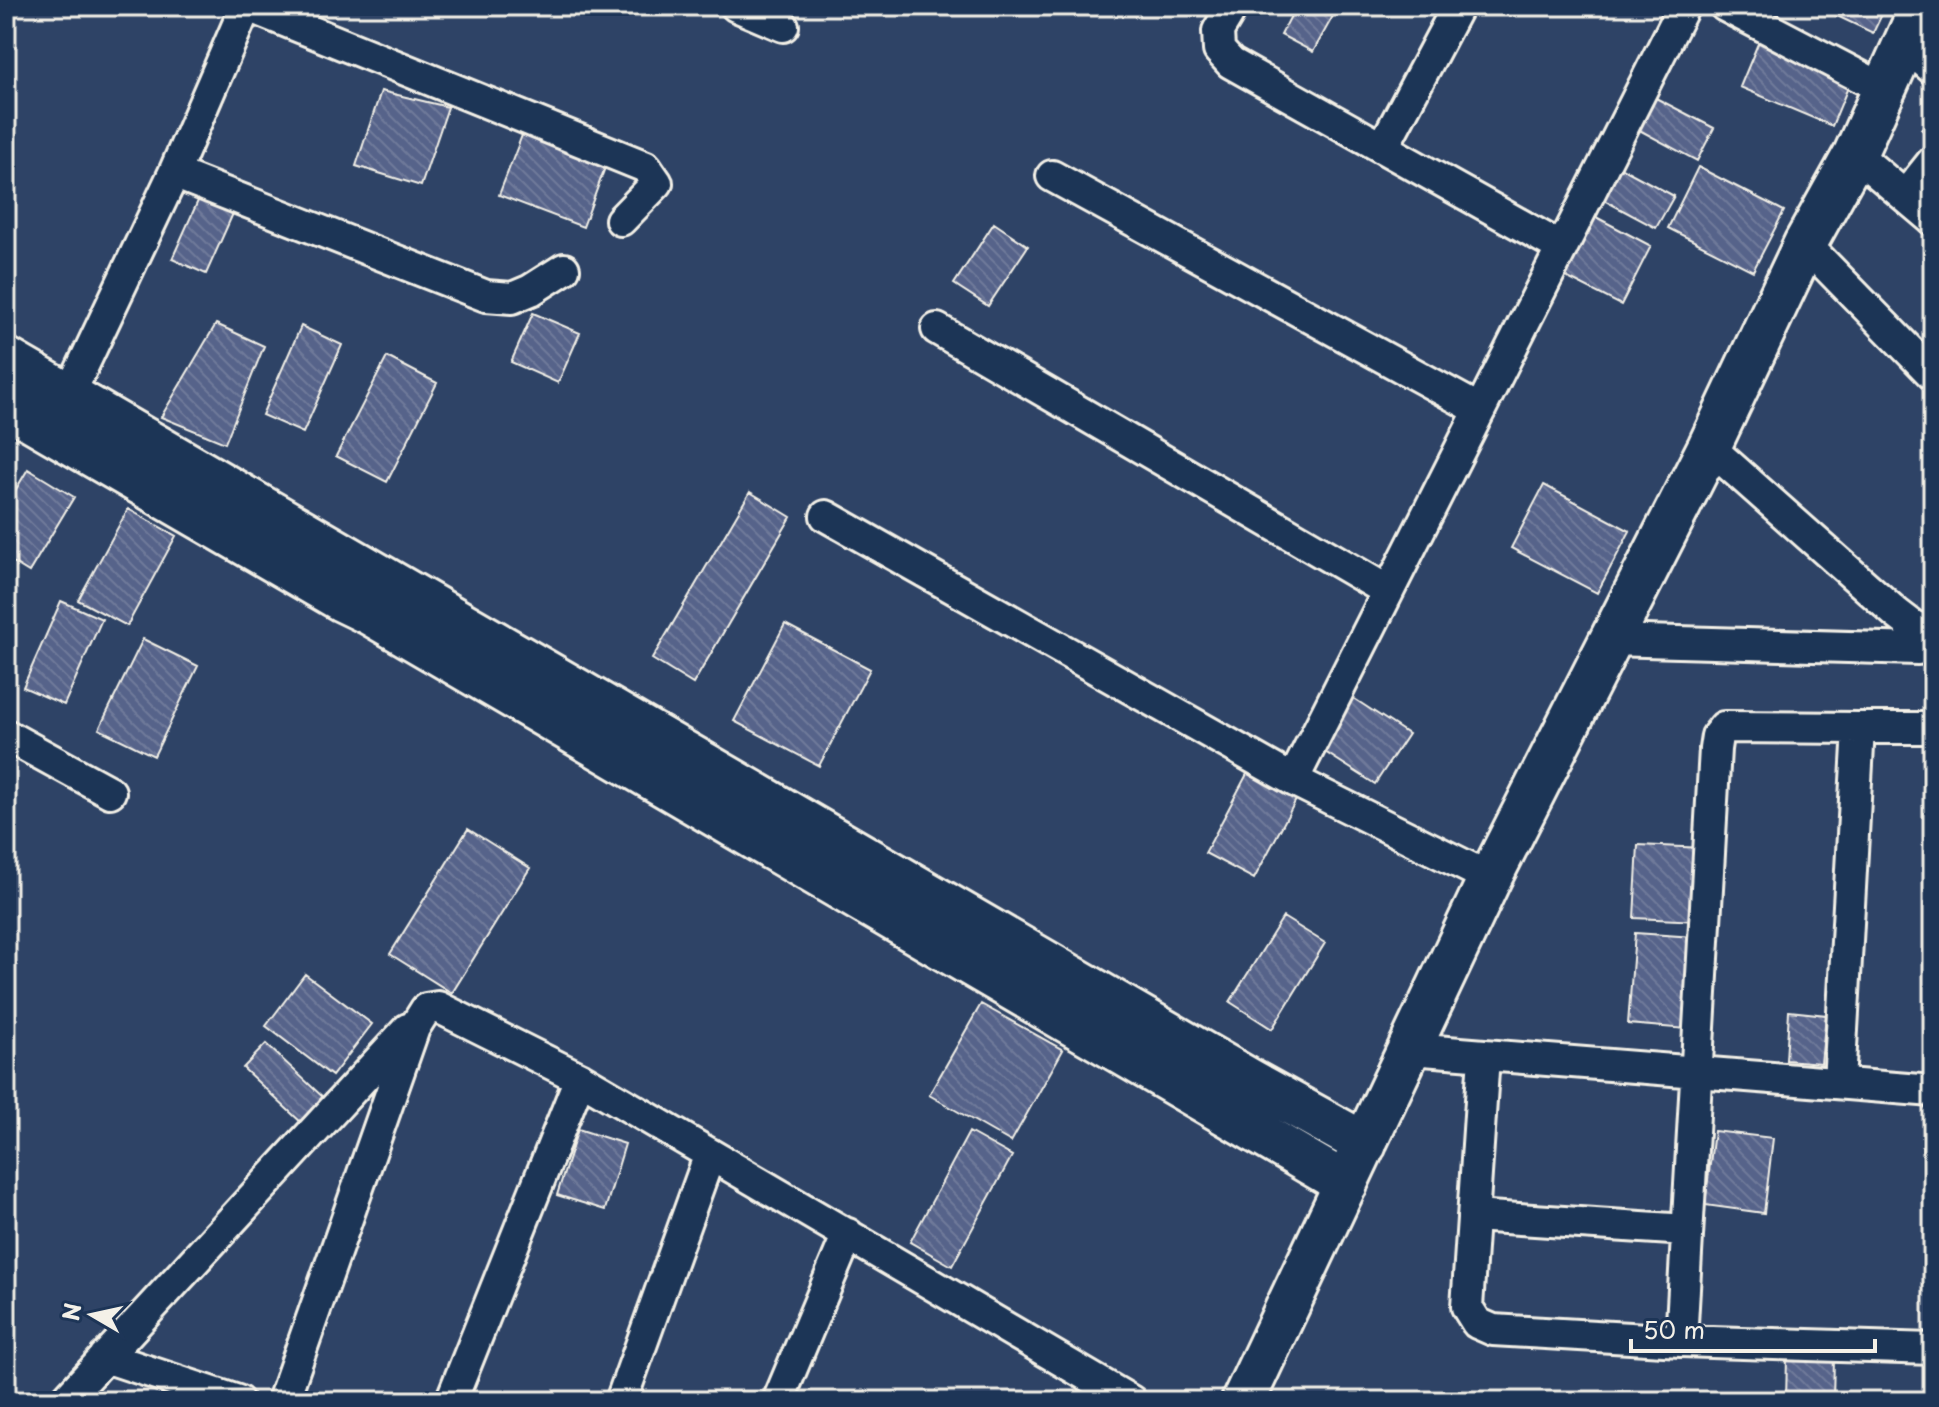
<svg xmlns="http://www.w3.org/2000/svg" width="1939" height="1407" font-family="'Playpen Sans',sans-serif">
  <style>
    .building { fill: url(#building-back-hatch); stroke: #f4f1e8; stroke-width: 2 }
    .lines { fill: none; stroke-linecap: round; stroke-linejoin: round }
    .street-casing { stroke: #f4f1e8; stroke-width: 36 }
    .secondary-casing { stroke: #f4f1e8; stroke-width: 48 }
    .street { stroke: #1d3557; stroke-width: 30 }
    .secondary { stroke: #1d3557; stroke-width: 42 }
  </style>
  <defs>
    <pattern id="building-back-hatch" width="6" height="6" patternUnits="userSpaceOnUse" patternTransform="scale(2)"><rect width="6" height="6" fill="#56638a"/><path d="M-1 5l2 2M0 0l6 6M5-1l2 2" fill="none" stroke="#6f7a9a"/></pattern>
  </defs>
  <rect width="100%" height="100%" fill="#2e4366"/>
  <filter id="ink" filterUnits="userSpaceOnUse"><feTurbulence type="fractalNoise" baseFrequency=".0125" numOctaves="2"/><feDisplacementMap in="SourceGraphic" scale="16" xChannelSelector="R" yChannelSelector="G"/><feConvolveMatrix kernelMatrix="1 2 1 2 8 2 1 2 1" color-interpolation-filters="sRGB"/></filter>
  <g filter="url(#ink)">
    <path class="building" d="M 1296,6 L 1314,6 L 1333,16 L 1313,52 L 1281,35 Z
      M 1816,6 L 1886,6 L 1873,33 Z
      M 1759,41 L 1851,80 L 1832,126 L 1740,87 Z
      M 381,91 L 448,107 L 421,186 L 356,166 Z
      M 1646,93 L 1714,128 L 1697,161 L 1630,125 Z
      M 1933,116 L 1933,140 L 1921,129 Z
      M 524,130 L 607,162 L 583,227 L 499,195 Z
      M 1614,164 L 1674,196 L 1656,228 L 1598,197 Z
      M 1698,167 L 1784,211 L 1753,271 L 1668,228 Z
      M 205,185 L 239,200 L 206,274 L 172,259 Z
      M 1594,216 L 1651,246 L 1621,305 L 1564,276 Z
      M 994,223 L 1028,246 L 988,306 L 954,284 Z
      M 533,313 L 580,333 L 558,383 L 511,362 Z
      M 216,324 L 264,346 L 225,443 L 161,417 Z
      M 301,326 L 342,345 L 303,433 L 262,415 Z
      M 387,357 L 437,383 L 387,482 L 336,456 Z
      M 28,469 L 74,497 L 29,572 L 6,558 L 6,506 Z
      M 1544,485 L 1630,531 L 1597,593 L 1511,548 Z
      M 750,492 L 791,517 L 693,684 L 652,659 Z
      M 128,509 L 176,536 L 127,626 L 78,600 Z
      M 61,601 L 102,619 L 64,705 L 23,687 Z
      M 785,624 L 870,669 L 819,766 L 734,721 Z
      M 143,639 L 198,666 L 154,756 L 99,729 Z
      M 1347,694 L 1408,734 L 1375,784 L 1314,745 Z
      M 1248,772 L 1297,798 L 1254,879 L 1205,853 Z
      M 468,829 L 530,868 L 452,993 L 390,954 Z
      M 1638,845 L 1704,848 L 1700,921 L 1634,918 Z
      M 1283,917 L 1325,943 L 1272,1029 L 1230,1002 Z
      M 1635,933 L 1694,937 L 1687,1029 L 1628,1024 Z
      M 305,974 L 372,1024 L 332,1076 L 266,1026 Z
      M 981,1004 L 1063,1050 L 1011,1142 L 929,1095 Z
      M 1789,1011 L 1826,1015 L 1821,1063 L 1786,1060 Z
      M 266,1044 L 325,1099 L 303,1124 L 243,1068 Z
      M 578,1129 L 625,1144 L 605,1210 L 557,1195 Z
      M 1714,1131 L 1773,1138 L 1764,1213 L 1705,1205 Z
      M 969,1132 L 1012,1156 L 952,1266 L 910,1242 Z
      M 1787,1357 L 1834,1358 L 1833,1401 L 1786,1401 Z"/>
    <g class="lines">
      <defs>
        <path id="street" d="M 248,6 L 646,167 L 657,183 L 621,220
          M 736,6 L 783,26
          M 1233,6 L 1218,31 L 1219,50 L 1231,63 L 1562,248
          M 1725,6 L 1884,89
          M 1905,44 L 1933,69
          M 1383,147 L 1458,6
          M 1855,154 L 1933,220
          M 174,173 L 486,296 L 512,298 L 531,290 L 564,269
          M 1052,176 L 1480,410
          M 1905,196 L 1933,161
          M 1805,244 L 1933,375
          M 937,329 L 1388,591
          M 69,395 L 174,173 L 246,6
          M 1709,447 L 1896,613 L 1913,626 L 1933,634
          M 826,516 L 1293,780
          M 1611,640 L 1918,649 L 1933,641
          M 1859,728 L 1933,728
          M 6,735 L 110,792
          M 1490,878 L 1293,780 L 1684,6
          M 1411,1049 L 1933,1091
          M 1484,1056 L 1467,1307 L 1477,1323 L 1493,1330 L 1681,1341
          M 1839,1083 L 1859,728 L 1724,727 L 1717,736 L 1715,749 L 1681,1341 L 1933,1349
          M 1473,1216 L 1687,1230
          M 105,1357 L 238,1401
          M 65,1401 L 408,1029
          M 283,1401 L 414,1028 L 426,1009 L 438,1007 L 580,1078 L 1131,1401
          M 451,1401 L 580,1078
          M 621,1401 L 710,1154
          M 778,1401 L 848,1234"/>
        <path id="secondary" d="M 6,359 L 1249,1080 L 1365,1144
          M 6,405 L 342,600 L 371,614 L 1346,1184
          M 1243,1401 L 1490,878 L 1709,447 L 1805,244 L 1855,154 L 1922,6"/>
      </defs>
      <use href="#street" class="street-casing"/>
      <use href="#secondary" class="secondary-casing"/>
      <use href="#street" class="street"/>
      <use href="#secondary" class="secondary"/>
    </g>
  </g>
  <rect width="1939" height="1407" fill="none" stroke="#1d3557" stroke-width="32"/>
  <rect x="16" y="16" width="1907" height="1375" fill="none" stroke="#f4f1e8" stroke-width="3" filter="url(#ink)"/>
  <g transform="translate(92 1315) rotate(279)" stroke="#1d3557" stroke-width="6" paint-order="stroke">
  <path d="M0-6L14 30L0 20L-14 30Z" fill="#f4f1e8"/>
  <text y="-12" font-size="22" font-weight="bold" text-anchor="middle" fill="#f4f1e8">N</text>
  </g>
  <path d="M1631 1339v12h244v-12" fill="none" stroke="#f4f1e8" stroke-width="4"/>
  <text x="1643" y="1339" font-size="24" fill="#f4f1e8" stroke="#1d3557" stroke-width="6" paint-order="stroke">50 m</text>
</svg>
